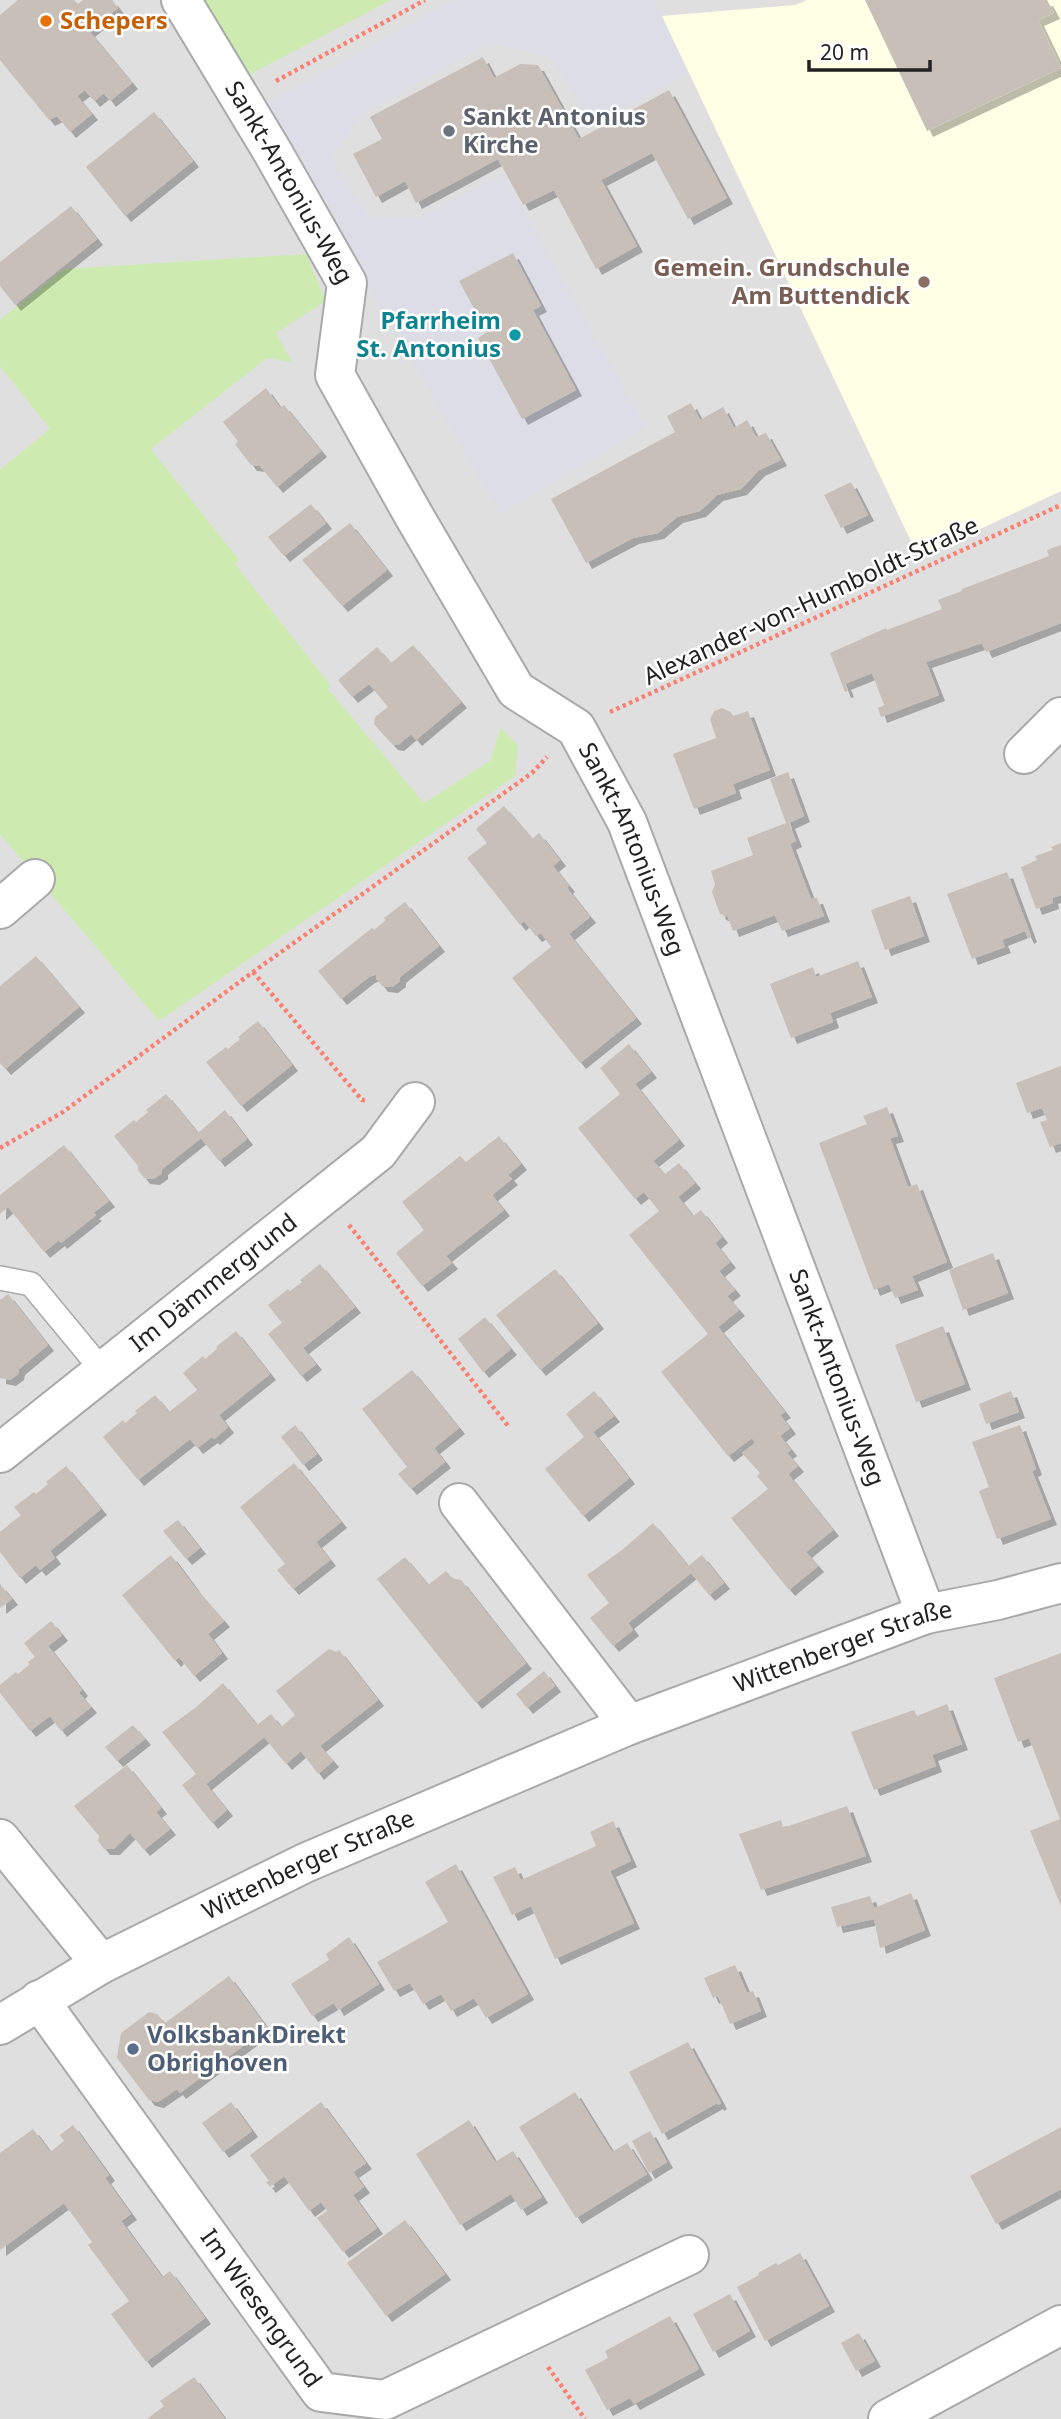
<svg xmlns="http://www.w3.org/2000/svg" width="1061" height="2419" font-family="'Noto Sans',sans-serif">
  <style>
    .residential { fill: #e0dfdf }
    .education { fill: #ffffe5 }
    .grass { fill: #cdebb0 }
    .plaza { fill: #dddde8; fill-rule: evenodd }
    .building { fill: #c7bfb8; filter: url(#shadow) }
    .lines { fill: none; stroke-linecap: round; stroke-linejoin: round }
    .service-casing { stroke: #a9a9a9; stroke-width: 26 }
    .minor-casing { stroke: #a9a9a9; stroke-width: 42 }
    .path { stroke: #fa8072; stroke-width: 4.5; stroke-dasharray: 3.5 3.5; stroke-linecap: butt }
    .service { stroke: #fff; stroke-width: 23 }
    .minor { stroke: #fff; stroke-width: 38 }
    .food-dot { fill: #e8710a; stroke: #fff; stroke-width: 2.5 }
    .worship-dot { fill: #6b7280; stroke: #fff; stroke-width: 2.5 }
    .education-dot { fill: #8d6e63; stroke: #fff; stroke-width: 2.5 }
    .culture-dot { fill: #0f9aa8; stroke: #fff; stroke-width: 2.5 }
    .service-dot { fill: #5c6f8a; stroke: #fff; stroke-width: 2.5 }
    .labels { text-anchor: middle; stroke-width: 5; stroke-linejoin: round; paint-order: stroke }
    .food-label { font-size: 24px; font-weight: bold; fill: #c56008; stroke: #fff; text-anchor: start }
    .worship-label { font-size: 24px; font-weight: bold; fill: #5b616d; stroke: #fff; text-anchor: start }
    .street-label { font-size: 24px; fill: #222; stroke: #fff }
    .education-label { font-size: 24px; font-weight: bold; fill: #785e54; stroke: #fff; text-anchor: end }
    .culture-label { font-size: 24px; font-weight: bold; fill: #0d838f; stroke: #fff; text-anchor: end }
    .service-label { font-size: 24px; font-weight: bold; fill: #4e5e75; stroke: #fff; text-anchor: start }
  </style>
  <defs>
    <filter id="shadow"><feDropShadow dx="6" dy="6" stdDeviation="0" flood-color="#0004"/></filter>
  </defs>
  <rect width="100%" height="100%" fill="#f2efe9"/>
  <path class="residential" d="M 0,0 L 1061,0 L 1061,2419 L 0,2419 Z"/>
  <path class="education" d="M 807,0 L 1061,0 L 1061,491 L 919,558 L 662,16 L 795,5 Z"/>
  <path class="grass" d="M 201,0 L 391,0 L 245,77 Z
    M 306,254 L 326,301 L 276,333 L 292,362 L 267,358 L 151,449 L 239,560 L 235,564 L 331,686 L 328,689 L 424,803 L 490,761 L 501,728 L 518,745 L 515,776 L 159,1021 L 0,834 L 0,470 L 50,429 L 0,366 L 0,320 L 64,269 Z"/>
  <path class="plaza" d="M 455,0 L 654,0 L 688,73 L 592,126 L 551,57 L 489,43 L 363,114 L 331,156 L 368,216 L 417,219 L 503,173 L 646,427 L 500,514 L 264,105 ZM 513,253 L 541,305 L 533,310 L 576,390 L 522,419 L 478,338 L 487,332 L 460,281 Z"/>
  <path class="building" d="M 18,0 L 74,0 L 78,4 L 83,0 L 112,0 L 118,8 L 89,31 L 132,83 L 110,101 L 104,93 L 94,101 L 85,90 L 77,96 L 92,114 L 70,132 L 57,116 L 49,120 L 0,60 L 0,15 Z
    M 865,0 L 1047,0 L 1054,13 L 1038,20 L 1061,68 L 927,131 Z
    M 483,57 L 494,78 L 520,64 L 538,65 L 579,139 L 669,90 L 727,198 L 688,219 L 652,153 L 601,180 L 637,246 L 596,269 L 554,190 L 523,205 L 498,159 L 416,203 L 405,181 L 376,197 L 353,154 L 382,139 L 370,117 Z
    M 154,112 L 193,161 L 125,216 L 86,167 Z
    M 71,206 L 97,239 L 15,305 L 0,286 L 0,262 Z
    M 513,253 L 541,306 L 533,310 L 576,390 L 522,419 L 478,338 L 487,332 L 459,281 Z
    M 266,388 L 280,408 L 284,405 L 321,451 L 277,487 L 260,466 L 251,465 L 235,444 L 238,441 L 223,422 Z
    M 691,403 L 700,420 L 723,407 L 734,428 L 747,420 L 756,437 L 766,433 L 781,460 L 759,470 L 741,489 L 717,495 L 700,511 L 677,517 L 658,533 L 633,538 L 586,563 L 551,499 L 675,432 L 667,416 Z
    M 851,482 L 868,515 L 841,528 L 824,495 Z
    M 311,504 L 326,523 L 284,556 L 268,537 Z
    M 350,523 L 387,570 L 342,606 L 302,560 Z
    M 1061,545 L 1061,623 L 986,652 L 982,643 L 926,662 L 939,695 L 881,717 L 878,708 L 884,705 L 872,673 L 845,684 L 848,691 L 845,692 L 830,653 L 886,628 L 887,630 L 942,609 L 938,600 L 962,591 L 962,589 L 1049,556 L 1047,550 Z
    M 413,645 L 461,702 L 416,740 L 411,734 L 398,745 L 392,744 L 374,724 L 375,717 L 388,707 L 369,684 L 352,697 L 338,680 L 377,647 L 391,663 Z
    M 722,708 L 731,712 L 733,716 L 748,711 L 770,770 L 733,784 L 736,793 L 694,809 L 673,754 L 716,738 L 710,719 L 714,711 Z
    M 788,772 L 804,816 L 789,823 L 796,841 L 790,844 L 811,899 L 817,898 L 824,916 L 782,931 L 775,915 L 733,931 L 728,917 L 720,914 L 712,892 L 715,884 L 711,871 L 753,855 L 747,838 L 786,823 L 770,779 Z
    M 504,806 L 532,839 L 539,833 L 560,860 L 553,866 L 569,886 L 567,888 L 590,917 L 569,934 L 636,1018 L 580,1063 L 512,978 L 551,947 L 541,933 L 536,936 L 524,921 L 520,925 L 467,858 L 487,843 L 476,829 Z
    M 1061,843 L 1061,895 L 1052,898 L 1053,903 L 1036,909 L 1021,867 L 1037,860 L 1035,856 L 1053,850 L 1051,847 Z
    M 1007,872 L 1031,936 L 1028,938 L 1025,931 L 1002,940 L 1005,947 L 972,959 L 947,894 Z
    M 910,896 L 924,936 L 885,950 L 871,910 Z
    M 405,902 L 439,946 L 400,977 L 400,981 L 392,987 L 382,986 L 376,978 L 377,974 L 369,977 L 341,999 L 318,971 L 372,928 L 374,930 L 386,920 L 384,918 Z
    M 36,956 L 79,1007 L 5,1069 L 0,1063 L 0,986 Z
    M 858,961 L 872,997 L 830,1013 L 833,1022 L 791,1038 L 770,984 L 813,967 L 816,977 Z
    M 258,1021 L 292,1065 L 241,1106 L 206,1062 L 226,1047 L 228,1049 L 240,1039 L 238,1037 Z
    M 629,1044 L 651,1072 L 635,1084 L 679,1140 L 653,1161 L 665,1174 L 679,1163 L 695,1183 L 678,1197 L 693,1216 L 701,1210 L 722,1237 L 715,1243 L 730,1262 L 719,1271 L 735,1290 L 727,1296 L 739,1310 L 718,1327 L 785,1412 L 780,1415 L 790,1428 L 780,1436 L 791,1450 L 787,1453 L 798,1466 L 788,1474 L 833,1530 L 806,1552 L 818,1566 L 789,1590 L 731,1518 L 768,1489 L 757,1476 L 760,1473 L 742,1453 L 755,1443 L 752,1438 L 728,1456 L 661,1372 L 708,1334 L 629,1235 L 659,1211 L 644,1192 L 635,1199 L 578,1128 L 620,1094 L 600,1068 Z
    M 1061,1066 L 1061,1143 L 1050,1147 L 1040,1122 L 1047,1120 L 1042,1108 L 1027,1113 L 1016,1083 Z
    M 166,1094 L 198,1133 L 225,1110 L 247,1139 L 219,1161 L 201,1138 L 162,1169 L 162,1173 L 154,1179 L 144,1178 L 138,1170 L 138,1166 L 114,1136 L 134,1120 L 136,1122 L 148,1112 L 146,1110 Z
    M 887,1107 L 898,1136 L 890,1138 L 908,1187 L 917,1184 L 947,1262 L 912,1276 L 918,1290 L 895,1298 L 889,1284 L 874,1290 L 819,1143 L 867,1124 L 863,1116 Z
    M 499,1136 L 521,1164 L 508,1175 L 512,1179 L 492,1195 L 504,1210 L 446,1256 L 452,1263 L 422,1286 L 396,1253 L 424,1230 L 402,1202 L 460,1156 L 466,1162 Z
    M 64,1145 L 109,1201 L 93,1213 L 96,1215 L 61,1243 L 59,1240 L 44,1252 L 8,1207 L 0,1214 L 0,1195 Z
    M 993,1253 L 1008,1293 L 963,1310 L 949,1270 Z
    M 320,1264 L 355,1307 L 303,1348 L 316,1364 L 301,1376 L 268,1334 L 282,1323 L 268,1305 L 288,1289 L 290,1291 L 302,1282 L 300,1280 Z
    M 555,1269 L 598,1323 L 540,1370 L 496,1315 Z
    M 8,1294 L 48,1345 L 19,1369 L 18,1374 L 10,1380 L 0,1378 L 0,1300 Z
    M 485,1317 L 511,1349 L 483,1372 L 458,1339 Z
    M 943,1326 L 965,1384 L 916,1402 L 895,1345 Z
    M 236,1331 L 270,1374 L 219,1415 L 228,1427 L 214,1439 L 212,1437 L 197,1448 L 190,1439 L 138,1480 L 103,1437 L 123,1420 L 125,1423 L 137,1413 L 135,1411 L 155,1395 L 169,1412 L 197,1390 L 183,1373 L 203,1356 L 205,1359 L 217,1349 L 216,1347 Z
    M 412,1370 L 459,1428 L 434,1448 L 445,1462 L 411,1489 L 398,1474 L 407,1467 L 362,1409 Z
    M 594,1391 L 614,1416 L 593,1432 L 629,1478 L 583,1516 L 545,1469 L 584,1437 L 566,1414 Z
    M 1011,1391 L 1019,1412 L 986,1424 L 979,1404 Z
    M 295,1425 L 317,1454 L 303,1465 L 281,1437 Z
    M 1020,1425 L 1036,1469 L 1032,1471 L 1051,1519 L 997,1539 L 979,1491 L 989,1487 L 972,1442 Z
    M 294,1463 L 341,1522 L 316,1542 L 330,1560 L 293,1589 L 277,1570 L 285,1564 L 240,1507 Z
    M 66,1466 L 101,1509 L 50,1551 L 55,1558 L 40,1570 L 36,1565 L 20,1578 L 0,1552 L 0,1532 L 21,1515 L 14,1507 L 34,1492 L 36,1494 L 48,1484 L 46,1482 Z
    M 178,1520 L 200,1548 L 186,1559 L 163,1531 Z
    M 653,1523 L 688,1566 L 702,1555 L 724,1583 L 709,1595 L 691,1573 L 628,1623 L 633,1630 L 613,1646 L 590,1618 L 609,1603 L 587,1575 L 622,1550 Z
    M 171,1555 L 196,1589 L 224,1621 L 208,1634 L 222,1653 L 194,1676 L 179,1657 L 175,1661 L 122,1595 Z
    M 405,1557 L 428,1585 L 446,1571 L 452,1578 L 461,1580 L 526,1663 L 476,1703 L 377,1579 Z
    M 0,1584 L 12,1599 L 0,1608 Z
    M 51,1621 L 62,1635 L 48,1646 L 82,1690 L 79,1693 L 91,1707 L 61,1731 L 50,1716 L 30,1731 L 0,1693 L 0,1685 L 16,1672 L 18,1674 L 30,1664 L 28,1662 L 35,1657 L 24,1643 Z
    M 329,1649 L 337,1652 L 339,1650 L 378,1700 L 320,1746 L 333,1761 L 318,1774 L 301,1751 L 286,1764 L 264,1737 L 206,1784 L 227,1810 L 212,1823 L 182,1785 L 196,1774 L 162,1732 L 195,1708 L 223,1683 L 257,1725 L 271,1714 L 281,1727 L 295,1715 L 276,1691 Z
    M 1061,1653 L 1061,1906 L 1030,1831 L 1060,1819 L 1029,1738 L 1018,1742 L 994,1678 Z
    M 544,1671 L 555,1686 L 527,1708 L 516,1694 Z
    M 947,1704 L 962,1744 L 932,1755 L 936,1766 L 874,1790 L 851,1732 L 914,1710 L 917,1716 Z
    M 133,1725 L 145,1739 L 117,1761 L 105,1747 Z
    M 127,1765 L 161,1808 L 156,1812 L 170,1829 L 144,1850 L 130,1833 L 114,1849 L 104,1849 L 98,1841 L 99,1836 L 74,1806 Z
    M 847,1806 L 866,1856 L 761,1890 L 739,1834 L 781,1820 L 783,1828 Z
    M 613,1821 L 631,1861 L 610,1871 L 634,1923 L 555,1959 L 531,1906 L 512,1915 L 493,1877 L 515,1867 L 521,1880 L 596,1846 L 590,1832 Z
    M 456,1864 L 528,1994 L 486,2018 L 474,1998 L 451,2011 L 441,1994 L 423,2004 L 410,1983 L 394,1991 L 377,1962 L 448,1922 L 425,1882 Z
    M 911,1893 L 925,1930 L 880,1948 L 874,1919 L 837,1927 L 831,1907 L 870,1896 L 874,1908 Z
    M 349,1937 L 379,1984 L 338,2010 L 334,2003 L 312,2016 L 291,1984 L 329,1960 L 326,1954 Z
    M 735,1965 L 747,1993 L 753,1991 L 761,2011 L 730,2024 L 718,1996 L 713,1998 L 704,1978 Z
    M 229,1976 L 267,2028 L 180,2093 L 177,2089 L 158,2102 L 149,2100 L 117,2058 L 121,2033 L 149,2012 L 157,2014 L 165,2023 Z
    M 688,2042 L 721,2103 L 718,2105 L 717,2103 L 662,2134 L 629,2072 Z
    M 575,2092 L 612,2152 L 627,2143 L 647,2174 L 576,2218 L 519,2127 Z
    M 231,2102 L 252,2131 L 223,2152 L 202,2123 Z
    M 321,2102 L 366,2163 L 353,2172 L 364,2187 L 353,2195 L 377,2228 L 343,2252 L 317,2218 L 327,2211 L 321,2202 L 309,2211 L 284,2176 L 270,2187 L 266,2182 L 269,2181 L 250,2155 Z
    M 469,2120 L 495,2162 L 513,2151 L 542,2197 L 521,2210 L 511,2194 L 460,2225 L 416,2154 Z
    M 73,2125 L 109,2175 L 105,2178 L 131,2214 L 121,2221 L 162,2277 L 170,2271 L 205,2318 L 146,2362 L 111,2314 L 129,2301 L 88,2245 L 92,2242 L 64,2203 L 0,2250 L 0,2153 L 33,2129 L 50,2152 L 64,2141 L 60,2135 Z
    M 1061,2127 L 1061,2189 L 996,2224 L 970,2176 Z
    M 650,2131 L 667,2162 L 649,2173 L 632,2141 Z
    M 405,2220 L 445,2274 L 386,2316 L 347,2263 Z
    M 800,2253 L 829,2306 L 765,2341 L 737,2287 L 759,2275 L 758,2273 L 776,2263 L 778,2265 Z
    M 730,2294 L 750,2331 L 713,2352 L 693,2314 Z
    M 670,2316 L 699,2369 L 634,2404 L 630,2398 L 607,2410 L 585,2370 L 608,2358 L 605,2351 Z
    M 859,2333 L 875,2361 L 856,2371 L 841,2343 Z
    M 194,2377 L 225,2419 L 147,2419 L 164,2406 L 160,2401 Z"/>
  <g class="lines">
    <defs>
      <path id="service" d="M 0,1278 L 31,1284 L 102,1370"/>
      <g id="minor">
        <path id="s1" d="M 181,0 L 272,151 L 347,283 L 335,375 L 414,516 L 516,690 L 576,728 L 627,822 L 926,1614"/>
        <path d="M 1024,754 L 1061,717"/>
        <path d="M 0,909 L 35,879"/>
        <path id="s2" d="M 0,1453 L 378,1152 L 415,1102"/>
        <path d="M 459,1503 L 629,1725"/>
        <path d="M 0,1839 L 101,1964"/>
        <path id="s3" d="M 39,2000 L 321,2392 L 385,2400 L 689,2255"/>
        <path id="s4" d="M 0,2025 L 101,1964 L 305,1863 L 629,1725 L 926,1614 L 998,1600 L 1061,1583"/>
        <path d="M 888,2419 L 1061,2325"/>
      </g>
    </defs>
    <use href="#service" class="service-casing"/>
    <use href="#minor" class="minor-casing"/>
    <path class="path" d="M 276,81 L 425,0
      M 610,712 L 1061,505
      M 253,972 L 362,1100 L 365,1100
      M 0,1148 L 63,1112 L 253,972 L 532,773 L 547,757
      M 349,1225 L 509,1427
      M 548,2367 L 585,2419"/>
    <use href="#service" class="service"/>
    <use href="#minor" class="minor"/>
  </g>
  <circle class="food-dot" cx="46" cy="21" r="7"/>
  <circle class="worship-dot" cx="449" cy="131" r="7"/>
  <circle class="education-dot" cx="924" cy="282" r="7"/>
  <circle class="culture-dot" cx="515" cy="335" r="7"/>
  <circle class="service-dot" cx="133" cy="2049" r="7"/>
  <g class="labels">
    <g class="food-label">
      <text x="60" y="29">Schepers</text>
    </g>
    <g class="worship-label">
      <text x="463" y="125">Sankt Antonius<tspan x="463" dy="28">Kirche</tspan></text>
    </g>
    <g class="street-label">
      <text dy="8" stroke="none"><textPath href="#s1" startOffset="212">Sankt-Antonius-Weg</textPath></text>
      <text transform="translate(811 601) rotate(-25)" y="8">Alexander-von-Humboldt-Straße</text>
      <text dy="8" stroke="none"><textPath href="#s1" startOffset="989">Sankt-Antonius-Weg</textPath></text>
      <text dy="8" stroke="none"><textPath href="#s2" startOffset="273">Im Dämmergrund</textPath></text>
      <text dy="8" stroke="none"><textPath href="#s1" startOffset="1556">Sankt-Antonius-Weg</textPath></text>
      <text dy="8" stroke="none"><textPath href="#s4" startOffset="926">Wittenberger Straße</textPath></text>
      <text dy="8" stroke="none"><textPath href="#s4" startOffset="348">Wittenberger Straße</textPath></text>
      <text dy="8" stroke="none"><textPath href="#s3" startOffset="380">Im Wiesengrund</textPath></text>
    </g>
    <g class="education-label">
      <text x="910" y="276">Gemein. Grundschule<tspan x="910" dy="28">Am Buttendick</tspan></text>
    </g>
    <g class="culture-label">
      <text x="501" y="329">Pfarrheim<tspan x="501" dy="28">St. Antonius</tspan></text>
    </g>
    <g class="service-label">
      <text x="147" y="2043">VolksbankDirekt<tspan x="147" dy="28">Obrighoven</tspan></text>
    </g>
  </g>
  <path d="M809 60v10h121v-10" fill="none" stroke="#222222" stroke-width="3.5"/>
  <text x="820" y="60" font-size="21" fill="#222222" stroke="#ffffff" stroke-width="5" paint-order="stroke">20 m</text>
</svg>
